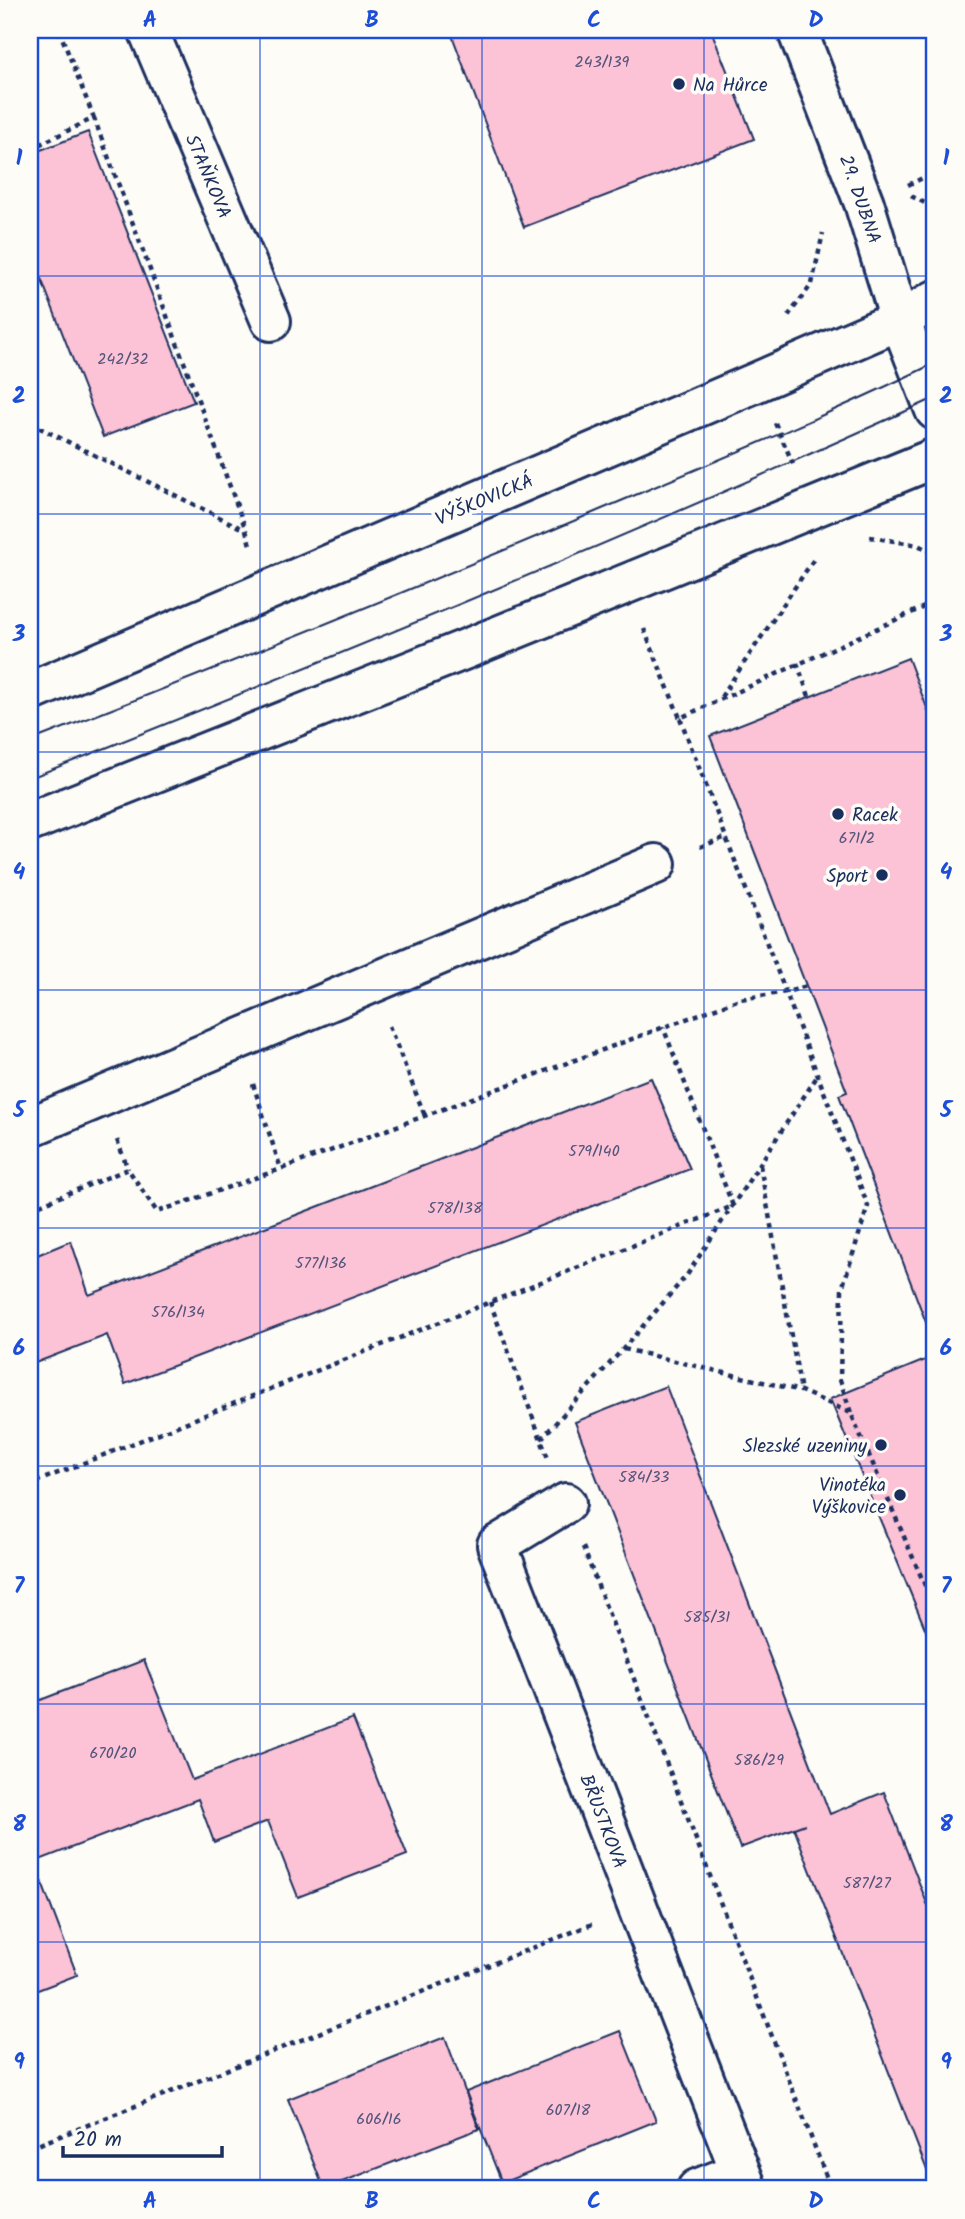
<svg xmlns="http://www.w3.org/2000/svg" width="965" height="2219" font-family="Kalam,sans-serif">
  <style>
    .building { fill: #fcc2d5; stroke: #1b2f5e; stroke-width: 2 }
    .lines { fill: none; stroke-linecap: round; stroke-linejoin: round }
    .minor-casing { stroke: #1b2f5e; stroke-width: 44 }
    .path { stroke: #1b2f5e; stroke-width: 4.5; stroke-dasharray: 5 5; stroke-linecap: butt }
    .minor { stroke: #fdfcf7; stroke-width: 38 }
    .tram { stroke: #1b2f5e; stroke-width: 2 }
    .grid { fill: none; stroke: #1d4ed8; stroke-width: 2; stroke-opacity: 0.55 }
    .poi-dot { fill: #1b2f5e; stroke: #fdfcf7; stroke-width: 2.5 }
    .labels { text-anchor: middle; stroke-width: 7; stroke-linejoin: round; paint-order: stroke }
    .number-label { font-size: 16px; fill: #53547c }
    .poi-label { font-size: 19px; fill: #1b2f5e; stroke: #fdfcf7; text-anchor: end }
    .street-label { font-size: 19px; fill: #1b2f5e; stroke: #fdfcf7 }
    .neatline { fill: none; stroke: #1d4ed8; stroke-width: 2.5 }
    .grid-label { font-size: 23px; text-anchor: middle; font-weight: bold; fill: #1d4ed8 }
  </style>
  <rect width="100%" height="100%" fill="#fdfcf7"/>
  <filter id="ink" filterUnits="userSpaceOnUse"><feTurbulence type="fractalNoise" baseFrequency=".0143" numOctaves="2"/><feDisplacementMap in="SourceGraphic" scale="14" xChannelSelector="R" yChannelSelector="G"/><feConvolveMatrix kernelMatrix="1 2 1 2 8 2 1 2 1" color-interpolation-filters="sRGB"/></filter>
  <g filter="url(#ink)">
    <path class="building" d="M 450,30 L 711,30 L 754,139 L 524,227 Z
      M 88,132 L 194,402 L 103,437 L 30,250 L 30,154 Z
      M 908,658 L 935,729 L 935,1337 L 932,1338 L 839,1095 L 847,1092 L 710,736 Z
      M 651,1078 L 690,1169 L 125,1384 L 107,1335 L 30,1365 L 30,1258 L 71,1241 L 89,1295 Z
      M 935,1356 L 935,1650 L 934,1650 L 830,1399 Z
      M 666,1386 L 830,1814 L 884,1792 L 935,1924 L 935,2182 L 932,2183 L 794,1828 L 805,1824 L 740,1848 L 575,1422 Z
      M 144,1660 L 192,1780 L 353,1718 L 407,1855 L 298,1897 L 268,1821 L 214,1842 L 198,1799 L 34,1862 L 77,1975 L 30,1993 L 30,1704 Z
      M 620,2031 L 656,2121 L 502,2183 L 466,2092 Z
      M 445,2037 L 479,2129 L 324,2189 L 288,2099 Z"/>
    <g class="lines">
      <defs>
        <path id="minor" d="M 148,30 L 271,321
          M 797,30 L 864,203 L 900,320 L 935,410
          M 30,692 L 757,382 L 900,320 L 935,300
          M 30,822 L 466,649 L 935,458
          M 30,1127 L 656,864
          M 566,1503 L 497,1545 L 747,2189
          M 697,2189 L 740,2172"/>
      </defs>
      <use href="#minor" class="minor-casing"/>
      <path class="path" d="M 59,30 L 94,118
        M 926,30 L 935,48
        M 30,149 L 94,118 L 246,530 L 251,549
        M 908,185 L 935,172
        M 911,196 L 935,208
        M 788,316 L 812,284 L 823,233
        M 30,423 L 245,530
        M 775,423 L 794,466
        M 870,537 L 918,545 L 935,554
        M 644,629 L 680,718 L 935,602
        M 797,663 L 809,696
        M 721,697 L 814,559
        M 680,718 L 868,1206 L 842,1289 L 840,1380 L 851,1413
        M 700,847 L 726,837
        M 389,1026 L 425,1116
        M 253,1084 L 281,1169
        M 117,1140 L 128,1169
        M 760,1165 L 801,1391
        M 30,1209 L 128,1169 L 157,1212 L 281,1169 L 740,999 L 787,992 L 807,986
        M 490,1302 L 549,1461
        M 624,1349 L 801,1391 L 851,1413 L 935,1609
        M 541,1439 L 623,1349 L 687,1275 L 818,1075
        M 30,1474 L 33,1483
        M 30,1489 L 33,1483 L 733,1206 L 663,1027
        M 583,1547 L 831,2189
        M 30,2148 L 595,1923"/>
      <use href="#minor" class="minor"/>
      <path class="tram" d="M 30,741 C 219,668 408,591 595,512 C 709,464 824,417 935,363
        M 30,778 C 334,658 637,533 935,398"/>
    </g>
  </g>
  <path class="grid" d="M 260,30 L 260,2189M 482,30 L 482,2189M 704,30 L 704,2189M 30,276 L 935,276M 30,514 L 935,514M 30,752 L 935,752M 30,990 L 935,990M 30,1228 L 935,1228M 30,1466 L 935,1466M 30,1704 L 935,1704M 30,1942 L 935,1942"/>
  <g class="poi-dot">
    <circle cx="679" cy="84" r="7"/>
    <circle cx="838" cy="814" r="7"/>
    <circle cx="882" cy="875" r="7"/>
    <circle cx="881" cy="1445" r="7"/>
    <circle cx="900" cy="1495" r="7"/>
  </g>
  <g class="labels">
    <g class="number-label">
      <text x="602" y="67">243/139</text>
      <text x="123" y="364">242/32</text>
      <text x="857" y="843">671/2</text>
      <text x="594" y="1156">579/140</text>
      <text x="455" y="1213">578/138</text>
      <text x="321" y="1268">577/136</text>
      <text x="178" y="1317">576/134</text>
      <text x="644" y="1482">584/33</text>
      <text x="707" y="1622">585/31</text>
      <text x="113" y="1758">670/20</text>
      <text x="759" y="1765">586/29</text>
      <text x="867" y="1888">587/27</text>
      <text x="568" y="2115">607/18</text>
      <text x="379" y="2124">606/16</text>
    </g>
    <g class="poi-label">
      <text x="693" y="91" text-anchor="start">Na Hůrce</text>
      <text x="852" y="821" text-anchor="start">Racek</text>
      <text x="868" y="882">Sport</text>
      <text x="867" y="1452">Slezské uzeniny</text>
      <text x="886" y="1491">Vinotéka<tspan x="886" dy="22">Výškovice</tspan></text>
    </g>
    <g class="street-label">
      <text transform="translate(209 176) rotate(67)" y="7">STAŇKOVA</text>
      <text transform="translate(861 199) rotate(71)" y="7">29. DUBNA</text>
      <text transform="translate(484 499) rotate(-23)" y="7">VÝŠKOVICKÁ</text>
      <text transform="translate(604 1821) rotate(69)" y="7">BŘUSTKOVA</text>
    </g>
  </g>
  <rect width="965" height="2219" fill="none" stroke="#fdfcf7" stroke-width="77"/>
  <path d="M63 2146v10h159v-10" fill="none" stroke="#1b2f5e" stroke-width="3.5"/>
  <text x="74" y="2146" font-size="21" fill="#1b2f5e" stroke="#fdfcf7" stroke-width="5" paint-order="stroke">20 m</text>
  <rect x="38" y="38" width="888" height="2142" class="neatline"/>
  <g class="grid-label">
    <text x="150" y="27">A</text>
    <text x="372" y="27">B</text>
    <text x="594" y="27">C</text>
    <text x="816" y="27">D</text>
    <text x="19" y="165">1</text>
    <text x="946" y="165">1</text>
    <text x="19" y="403">2</text>
    <text x="946" y="403">2</text>
    <text x="19" y="641">3</text>
    <text x="946" y="641">3</text>
    <text x="19" y="879">4</text>
    <text x="946" y="879">4</text>
    <text x="19" y="1117">5</text>
    <text x="946" y="1117">5</text>
    <text x="19" y="1355">6</text>
    <text x="946" y="1355">6</text>
    <text x="19" y="1593">7</text>
    <text x="946" y="1593">7</text>
    <text x="19" y="1831">8</text>
    <text x="946" y="1831">8</text>
    <text x="19" y="2069">9</text>
    <text x="946" y="2069">9</text>
    <text x="150" y="2208">A</text>
    <text x="372" y="2208">B</text>
    <text x="594" y="2208">C</text>
    <text x="816" y="2208">D</text>
  </g>
</svg>
